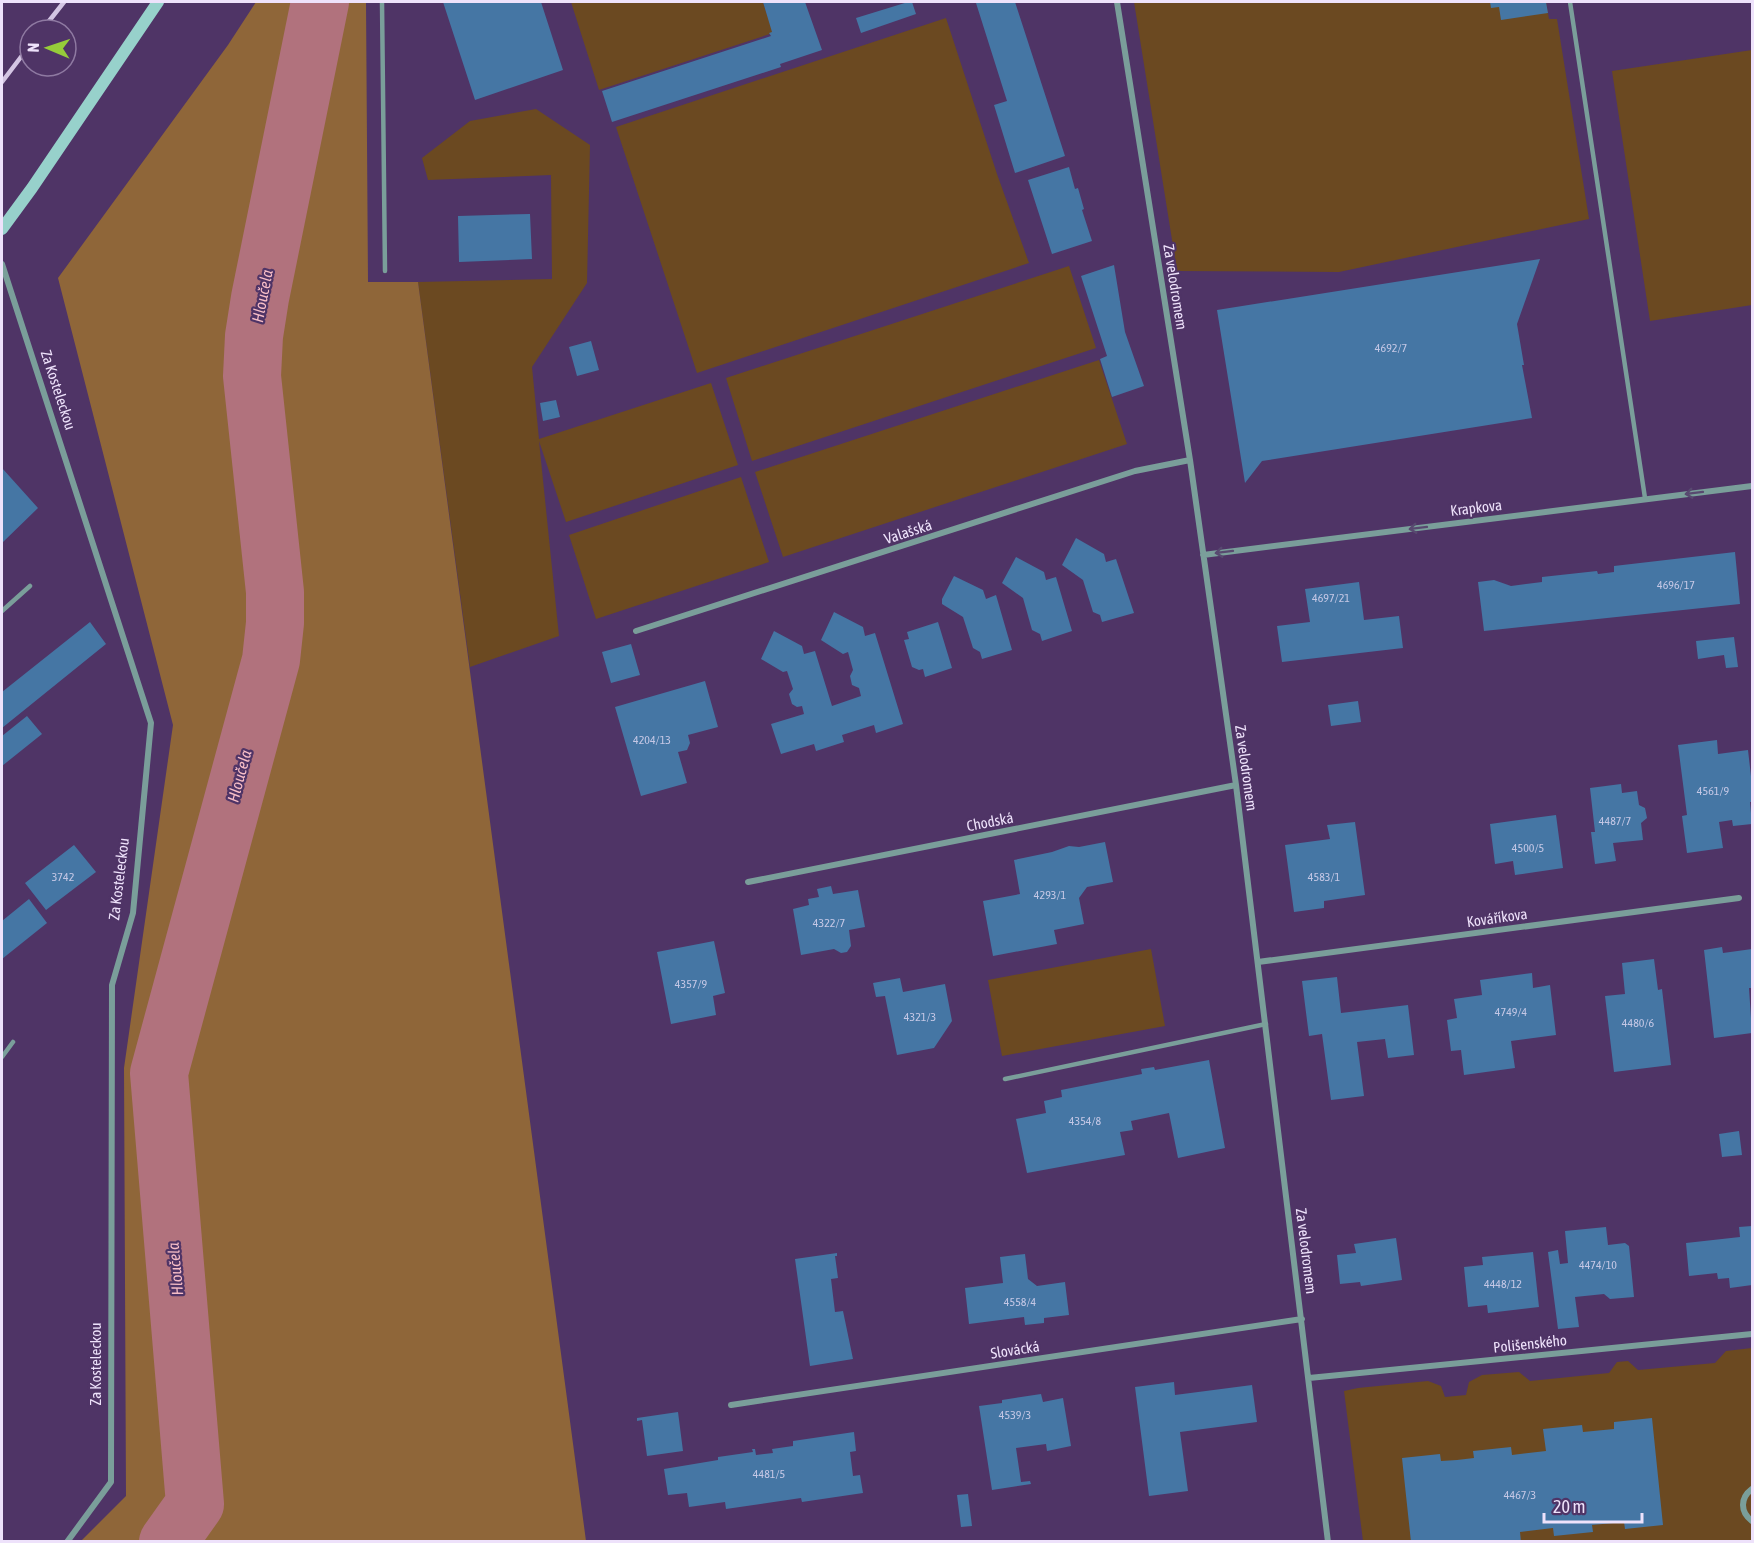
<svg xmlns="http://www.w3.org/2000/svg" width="1754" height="1543" font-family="'Asap Condensed',sans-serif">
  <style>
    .green { fill: #6b4921 }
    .forest { fill: #8f6639 }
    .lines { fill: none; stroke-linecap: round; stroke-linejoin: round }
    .river { stroke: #b1727d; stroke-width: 58 }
    .building { fill: #4576a4 }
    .lane { stroke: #7a9e9a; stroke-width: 4.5 }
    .street { stroke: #7a9e9a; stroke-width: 6 }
    .secondary { stroke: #97d1cb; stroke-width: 12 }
    .rail { stroke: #d4c5e3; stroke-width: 4.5 }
    .oneway { stroke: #584970 }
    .labels { text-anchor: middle; stroke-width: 4.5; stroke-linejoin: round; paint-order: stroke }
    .number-label { font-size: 12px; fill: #c4c7e5 }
    .street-label { font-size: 15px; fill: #eee2fb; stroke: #4f3466 }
    .water-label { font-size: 16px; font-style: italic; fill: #f7bec7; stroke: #4f3466 }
  </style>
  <rect width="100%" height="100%" fill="#4f3466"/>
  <path class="green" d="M 571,2 L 763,2 L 773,33 L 599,90 Z
    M 1134,2 L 1546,2 L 1549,19 L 1557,19 L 1589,219 L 1339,272 L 1177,271 Z
    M 946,18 L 997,174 L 1029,263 L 697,373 L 616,127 Z
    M 1752,50 L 1752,305 L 1650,321 L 1612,71 Z
    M 536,109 L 590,145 L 587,283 L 532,367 L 539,439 L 711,383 L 738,465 L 566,522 L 539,441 L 559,636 L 470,667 L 418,282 L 552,279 L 551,175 L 428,180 L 422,158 L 470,121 Z
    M 1069,266 L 1096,348 L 752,461 L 726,378 Z
    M 1099,360 L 1127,444 L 783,557 L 755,472 Z
    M 741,477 L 769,562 L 596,619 L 569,535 Z
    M 1151,949 L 1165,1026 L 1002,1056 L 988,980 Z
    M 1752,1348 L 1752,1541 L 1363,1541 L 1344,1391 L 1358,1388 L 1428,1381 L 1441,1386 L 1445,1397 L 1466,1395 L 1469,1382 L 1482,1375 L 1519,1372 L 1530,1381 L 1609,1373 L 1617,1362 L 1628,1361 L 1638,1370 L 1715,1363 L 1726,1351 Z"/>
  <path class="forest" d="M 256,2 L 366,2 L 368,282 L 418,282 L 586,1541 L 81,1541 L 126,1496 L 124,1068 L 173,725 L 58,278 L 228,45 Z"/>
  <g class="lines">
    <path class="river" d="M 168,1542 L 195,1504 L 159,1073 L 271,660 L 275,623 L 275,592 L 252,376 L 254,336 L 260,298 L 320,2"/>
  </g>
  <path class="building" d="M 443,2 L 541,2 L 563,70 L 475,100 Z
    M 763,2 L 805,2 L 822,50 L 780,64 L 781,67 L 612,122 L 602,91 L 771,36 L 769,33 L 772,32 Z
    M 908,2 L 912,2 L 916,14 L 861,33 L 856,18 Z
    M 981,2 L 1015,2 L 1065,156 L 1015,173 L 994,105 L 1007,101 L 976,3 Z
    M 1490,2 L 1546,2 L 1548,13 L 1501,20 L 1499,7 L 1491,8 Z
    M 1069,167 L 1075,189 L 1078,188 L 1084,209 L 1082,210 L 1092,241 L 1052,254 L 1028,180 Z
    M 530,214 L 532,259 L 459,262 L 458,216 Z
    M 1540,259 L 1517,324 L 1524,365 L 1522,365 L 1532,418 L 1262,461 L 1245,483 L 1217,310 Z
    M 1114,265 L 1125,332 L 1144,386 L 1112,397 L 1100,359 L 1107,356 L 1081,276 Z
    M 591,341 L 599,370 L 577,376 L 569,347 Z
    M 556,400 L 560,417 L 543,421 L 540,403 Z
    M 2,468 L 38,508 L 2,543 Z
    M 1076,538 L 1104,554 L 1106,562 L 1116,559 L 1134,613 L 1102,622 L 1100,615 L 1093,612 L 1083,580 L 1062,565 Z
    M 1735,552 L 1740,604 L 1484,631 L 1478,582 L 1494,580 L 1511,586 L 1542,582 L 1542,577 L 1597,571 L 1598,574 L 1614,572 L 1614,566 Z
    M 1016,557 L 1044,572 L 1046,580 L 1056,577 L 1072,631 L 1042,641 L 1040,634 L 1032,630 L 1023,598 L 1002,583 Z
    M 954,576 L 983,590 L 986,599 L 996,595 L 1012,650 L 982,659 L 980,652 L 973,648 L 963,617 L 942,604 L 942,599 Z
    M 1359,582 L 1364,620 L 1399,616 L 1403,648 L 1282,662 L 1277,626 L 1310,622 L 1305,589 Z
    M 834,612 L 863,627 L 865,636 L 875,633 L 903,724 L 876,733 L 874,725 L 842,735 L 844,742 L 816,751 L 814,744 L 781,754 L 771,724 L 804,714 L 802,706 L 797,707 L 792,704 L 789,694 L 793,689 L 787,671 L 783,672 L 761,659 L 774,631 L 802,646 L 804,654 L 815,651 L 832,706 L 861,696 L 859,688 L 852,685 L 850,676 L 853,670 L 848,652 L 843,654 L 821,640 Z
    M 90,622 L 106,644 L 2,728 L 2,692 Z
    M 938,622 L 952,668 L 925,677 L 923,669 L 919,670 L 912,667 L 904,640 L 909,639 L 907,632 Z
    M 1734,637 L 1738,667 L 1726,668 L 1724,655 L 1698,659 L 1696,641 Z
    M 631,644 L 640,675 L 611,683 L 602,652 Z
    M 705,681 L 718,727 L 688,735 L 690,743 L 687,750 L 678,752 L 687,783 L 641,796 L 615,707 Z
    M 1358,701 L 1361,722 L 1331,726 L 1328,705 Z
    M 27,716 L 42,734 L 2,766 L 2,736 Z
    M 1717,740 L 1718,754 L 1748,750 L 1752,785 L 1752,802 L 1750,802 L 1752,824 L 1733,826 L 1732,820 L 1719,822 L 1723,848 L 1687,853 L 1682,816 L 1687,815 L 1678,745 Z
    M 1621,784 L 1622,793 L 1637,791 L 1639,805 L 1645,808 L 1647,818 L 1641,823 L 1643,840 L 1613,843 L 1616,861 L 1595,864 L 1591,832 L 1595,832 L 1590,788 Z
    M 1556,815 L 1563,868 L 1515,875 L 1513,861 L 1495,864 L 1490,824 Z
    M 1355,822 L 1365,895 L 1324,901 L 1324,908 L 1294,912 L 1285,845 L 1330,839 L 1327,825 Z
    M 1105,842 L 1113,882 L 1087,887 L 1079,898 L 1084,924 L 1054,930 L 1057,944 L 993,956 L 983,901 L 1020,894 L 1014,860 L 1052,852 L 1069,846 L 1079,847 Z
    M 74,845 L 96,872 L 46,910 L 25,883 Z
    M 831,886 L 833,894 L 858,890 L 865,927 L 849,930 L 851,946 L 847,952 L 841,953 L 834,949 L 801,955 L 793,909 L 809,905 L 808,899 L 819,897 L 817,889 Z
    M 29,899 L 47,923 L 2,959 L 2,921 Z
    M 714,941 L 725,993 L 713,996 L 716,1015 L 671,1024 L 657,952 Z
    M 1722,947 L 1723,953 L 1752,949 L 1752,988 L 1749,988 L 1752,1033 L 1714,1038 L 1704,950 Z
    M 1654,959 L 1658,990 L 1662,989 L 1671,1065 L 1614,1072 L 1605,996 L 1625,994 L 1622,963 Z
    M 1532,973 L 1533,988 L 1550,985 L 1556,1035 L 1511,1041 L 1515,1068 L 1464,1075 L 1461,1050 L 1451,1051 L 1447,1020 L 1457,1018 L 1454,999 L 1482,995 L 1480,980 Z
    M 1337,977 L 1341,1013 L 1408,1005 L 1414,1055 L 1388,1058 L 1385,1039 L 1357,1042 L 1364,1096 L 1331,1100 L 1322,1034 L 1309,1036 L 1302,981 Z
    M 900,978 L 903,992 L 945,984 L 952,1021 L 934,1048 L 897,1055 L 885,996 L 876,997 L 873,983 Z
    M 1209,1060 L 1225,1148 L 1178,1158 L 1169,1113 L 1131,1121 L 1133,1130 L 1120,1132 L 1125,1155 L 1027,1173 L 1016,1119 L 1046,1113 L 1044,1101 L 1062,1097 L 1061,1090 L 1142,1074 L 1141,1069 L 1154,1067 L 1155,1070 Z
    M 1739,1131 L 1742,1155 L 1722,1157 L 1719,1134 Z
    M 1752,1226 L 1752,1285 L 1730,1288 L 1729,1278 L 1718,1279 L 1717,1273 L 1689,1276 L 1686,1243 L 1740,1237 L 1739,1227 Z
    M 1606,1227 L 1608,1245 L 1625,1243 L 1629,1246 L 1634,1297 L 1610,1299 L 1604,1294 L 1575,1297 L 1579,1327 L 1558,1329 L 1548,1252 L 1558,1250 L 1560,1264 L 1568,1263 L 1565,1231 Z
    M 1396,1238 L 1402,1280 L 1361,1286 L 1360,1282 L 1340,1284 L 1337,1255 L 1356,1253 L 1354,1244 Z
    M 1533,1252 L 1539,1307 L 1488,1313 L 1487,1305 L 1468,1307 L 1464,1267 L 1483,1265 L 1482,1257 Z
    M 837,1253 L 837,1256 L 835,1256 L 838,1278 L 831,1279 L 835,1312 L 843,1311 L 853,1359 L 810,1366 L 795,1259 Z
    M 1025,1254 L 1028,1279 L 1037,1286 L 1065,1282 L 1069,1315 L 1044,1318 L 1044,1323 L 1025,1325 L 1024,1317 L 969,1324 L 965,1288 L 1003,1283 L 1000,1257 Z
    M 1174,1382 L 1175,1395 L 1252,1385 L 1257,1422 L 1180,1432 L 1188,1491 L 1149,1496 L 1135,1387 Z
    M 1041,1394 L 1043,1402 L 1063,1398 L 1071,1446 L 1047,1451 L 1046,1444 L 1016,1448 L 1021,1482 L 1030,1481 L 1031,1484 L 992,1490 L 979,1406 L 1002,1403 L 1002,1400 Z
    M 678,1412 L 683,1451 L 647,1456 L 642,1420 L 637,1421 L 637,1418 Z
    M 1652,1418 L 1663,1525 L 1625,1529 L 1624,1522 L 1592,1525 L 1593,1532 L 1554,1536 L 1553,1528 L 1520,1532 L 1521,1542 L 1411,1542 L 1402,1458 L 1440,1454 L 1441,1461 L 1457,1460 L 1474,1458 L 1473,1451 L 1511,1447 L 1512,1455 L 1546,1451 L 1543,1429 L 1582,1425 L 1583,1432 L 1614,1429 L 1614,1422 Z
    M 854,1432 L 856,1451 L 850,1452 L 853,1476 L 860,1475 L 863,1493 L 802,1502 L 801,1498 L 726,1509 L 725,1502 L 689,1507 L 687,1493 L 668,1495 L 664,1469 L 718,1460 L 718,1457 L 753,1452 L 752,1449 L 755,1449 L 756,1455 L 773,1453 L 772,1449 L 793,1446 L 793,1441 Z
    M 968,1494 L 972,1526 L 961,1527 L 957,1495 Z"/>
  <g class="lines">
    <path class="lane" d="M 382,2 L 385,271
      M 1570,2 L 1645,498
      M 2,611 L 30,586
      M 2,1057 L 13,1042
      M 1005,1079 L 1266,1024"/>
    <path class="street" d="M 1117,2 L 1190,460 L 1236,785 L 1328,1542
      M 2,264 L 151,723 L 133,913 L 112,985 L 111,1482 L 67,1542
      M 1203,555 L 1752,486
      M 636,631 L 1135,471 L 1190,460
      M 748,882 L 1236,785
      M 1258,962 L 1739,898
      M 1309,1378 L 1752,1334
      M 731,1405 L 1302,1319
      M 1752,1489 C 1740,1498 1740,1512 1752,1521"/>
    <path class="secondary" d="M 2,229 L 32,188 L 158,2"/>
    <path class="rail" d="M 42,30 L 64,2
      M 2,82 L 30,45"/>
  </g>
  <defs><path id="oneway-shaft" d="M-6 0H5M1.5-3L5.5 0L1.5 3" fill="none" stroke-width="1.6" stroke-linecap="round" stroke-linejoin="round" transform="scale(1.5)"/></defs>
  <g class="oneway">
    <use href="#oneway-shaft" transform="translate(1694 493) rotate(173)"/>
    <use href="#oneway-shaft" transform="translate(1418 528) rotate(173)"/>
    <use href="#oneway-shaft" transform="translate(1224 552) rotate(173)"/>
  </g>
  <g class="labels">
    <g class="number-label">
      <text x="1391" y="352">4692/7</text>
      <text x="1676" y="589">4696/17</text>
      <text x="1331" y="602">4697/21</text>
      <text x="652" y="744">4204/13</text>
      <text x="1713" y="795">4561/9</text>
      <text x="1615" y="825">4487/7</text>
      <text x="1528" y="852">4500/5</text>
      <text x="63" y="881">3742</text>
      <text x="1324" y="881">4583/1</text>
      <text x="1050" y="899">4293/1</text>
      <text x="829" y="927">4322/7</text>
      <text x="691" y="988">4357/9</text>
      <text x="1511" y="1016">4749/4</text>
      <text x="920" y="1021">4321/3</text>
      <text x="1638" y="1027">4480/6</text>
      <text x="1085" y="1125">4354/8</text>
      <text x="1598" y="1269">4474/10</text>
      <text x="1503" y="1288">4448/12</text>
      <text x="1020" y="1306">4558/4</text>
      <text x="1015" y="1419">4539/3</text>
      <text x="769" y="1478">4481/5</text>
      <text x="1520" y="1499">4467/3</text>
    </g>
    <g class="street-label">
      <text transform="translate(1175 287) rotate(81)" y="5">Za velodromem</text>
      <text transform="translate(58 390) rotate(72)" y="5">Za Kosteleckou</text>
      <text transform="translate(1476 508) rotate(-7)" y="5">Krapkova</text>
      <text transform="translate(908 532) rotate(-18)" y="5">Valašská</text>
      <text transform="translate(1246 768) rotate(82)" y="5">Za velodromem</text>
      <text transform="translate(990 822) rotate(-11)" y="5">Chodská</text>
      <text transform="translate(119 879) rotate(-83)" y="5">Za Kosteleckou</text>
      <text transform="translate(1497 918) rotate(-8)" y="5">Kováříkova</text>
      <text transform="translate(1306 1251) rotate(83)" y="5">Za velodromem</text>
      <text transform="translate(1530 1344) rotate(-6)" y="5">Polišenského</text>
      <text transform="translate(1015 1350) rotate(-9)" y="5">Slovácká</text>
      <text transform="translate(96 1364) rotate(-90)" y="5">Za Kosteleckou</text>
    </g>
    <g class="water-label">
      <text transform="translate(262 296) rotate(-79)" y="6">Hloučela</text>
      <text transform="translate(239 776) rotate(-75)" y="6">Hloučela</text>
      <text transform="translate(175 1269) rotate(-95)" y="6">Hloučela</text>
    </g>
  </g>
  <rect width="1754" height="1543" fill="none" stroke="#eee2fb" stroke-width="6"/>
  <g transform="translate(48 48) rotate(272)"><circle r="28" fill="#4f3466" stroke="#8f7aa2" stroke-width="1.5"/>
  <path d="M0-4.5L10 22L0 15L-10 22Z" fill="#96cc3a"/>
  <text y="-9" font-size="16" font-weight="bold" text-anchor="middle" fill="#eee2fb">N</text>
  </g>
  <path d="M1544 1513v9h98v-9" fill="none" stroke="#eee2fb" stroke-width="3"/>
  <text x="1553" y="1513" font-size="18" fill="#eee2fb" stroke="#4f3466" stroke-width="4.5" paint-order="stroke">20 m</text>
</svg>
